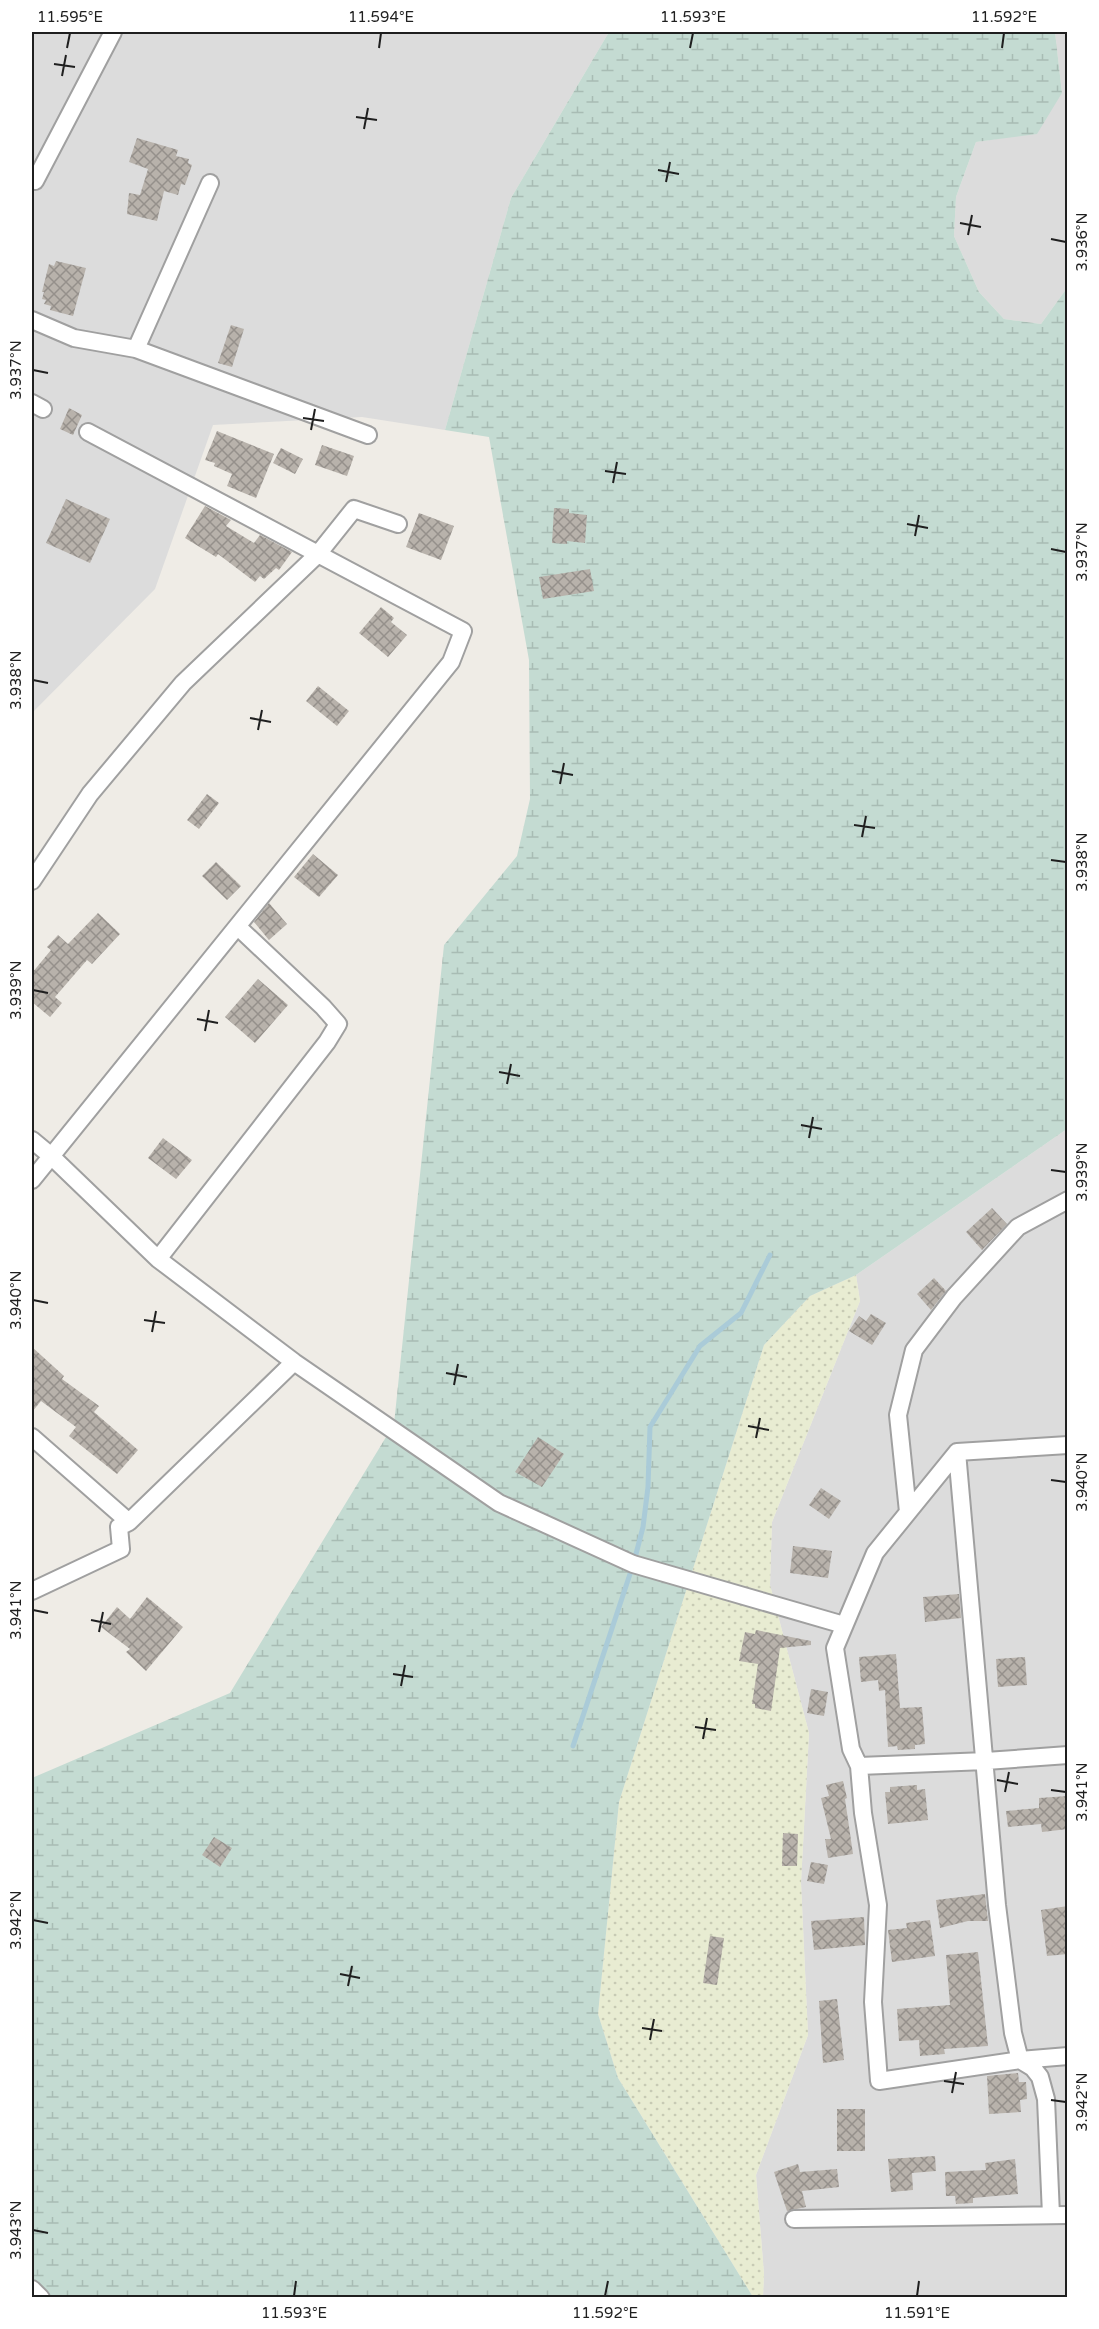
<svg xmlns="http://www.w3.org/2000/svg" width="1099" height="2329" font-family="'Varela Round',sans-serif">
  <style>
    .residential { fill: #dcdcdc }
    .farmland { fill: url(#farmland-dots) }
    .wetland { fill: url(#wetland-marsh) }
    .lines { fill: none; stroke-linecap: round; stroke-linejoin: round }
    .stream { stroke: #aacbd8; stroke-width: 5 }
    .building { fill: url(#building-cross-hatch) }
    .street-casing { stroke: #a0a0a0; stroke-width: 20 }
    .street { stroke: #fff; stroke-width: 16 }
    .ticks { fill: none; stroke: #1f1f1f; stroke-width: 2 }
    .neatline { fill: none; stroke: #1f1f1f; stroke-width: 2 }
    .ticks-label { font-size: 15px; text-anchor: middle; fill: #1f1f1f }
  </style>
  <defs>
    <pattern id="farmland-dots" width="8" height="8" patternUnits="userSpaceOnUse" patternTransform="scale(1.5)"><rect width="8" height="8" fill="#e8ecd2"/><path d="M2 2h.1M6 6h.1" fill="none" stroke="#c7cab4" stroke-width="1.8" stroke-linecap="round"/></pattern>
    <pattern id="wetland-marsh" width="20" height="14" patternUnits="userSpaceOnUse" patternTransform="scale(1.5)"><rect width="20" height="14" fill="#c4dbd2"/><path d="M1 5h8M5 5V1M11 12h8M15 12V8" fill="none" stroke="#a8bcb4"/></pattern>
    <pattern id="building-cross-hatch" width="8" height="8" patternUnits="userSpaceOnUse" patternTransform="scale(1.5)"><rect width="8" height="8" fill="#b8b2ab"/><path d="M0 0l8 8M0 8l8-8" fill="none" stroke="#95908b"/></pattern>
  </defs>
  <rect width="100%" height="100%" fill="#efece6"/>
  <path class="residential" d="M 32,32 L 609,32 L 511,198 L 445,430 L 362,417 L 213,425 L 155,589 L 32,713 Z
    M 1055,32 L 1067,32 L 1067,288 L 1041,324 L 1004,319 L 979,292 L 954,236 L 956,197 L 976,142 L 1003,138 L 1062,93 Z
    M 1067,1129 L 1067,2297 L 763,2297 L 764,2274 L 756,2175 L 808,2035 L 801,1883 L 809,1733 L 770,1585 L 772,1522 L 860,1301 L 856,1275 Z"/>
  <path class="farmland" d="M 856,1275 L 860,1301 L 772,1522 L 770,1585 L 809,1733 L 801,1883 L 808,2035 L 756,2175 L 764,2274 L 763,2297 L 753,2297 L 618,2078 L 598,2014 L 619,1802 L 764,1345 L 810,1296 Z"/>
  <path class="wetland" d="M 609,32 L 1055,32 L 1062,93 L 1037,134 L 976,142 L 956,197 L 954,236 L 979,292 L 1004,319 L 1041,324 L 1067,288 L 1067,1129 L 856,1275 L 810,1296 L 764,1345 L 619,1802 L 598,2014 L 618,2078 L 753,2297 L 32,2297 L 32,1778 L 230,1693 L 394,1424 L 444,945 L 517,856 L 530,799 L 529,660 L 489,437 L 445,430 L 511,198 Z"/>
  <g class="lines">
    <path class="stream" d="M 636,1554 L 643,1527 L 648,1487 L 650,1427 L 700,1346 L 741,1313 L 770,1255
      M 573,1746 L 631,1571"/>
  </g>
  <path class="building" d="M 137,138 L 178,150 L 176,156 L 189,159 L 188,163 L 192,165 L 185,185 L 181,184 L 178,195 L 164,191 L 157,221 L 127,214 L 129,193 L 140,195 L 148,169 L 129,162 Z
    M 56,261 L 86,268 L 73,316 L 50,310 L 51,306 L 44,304 L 46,300 L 42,299 L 44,292 L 42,292 L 49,264 L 54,266 Z
    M 231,325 L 244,329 L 232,367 L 218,363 Z
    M 69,408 L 82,415 L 73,435 L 60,429 Z
    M 217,431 L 274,454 L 256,498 L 227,486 L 232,474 L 214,466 L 215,463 L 205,460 Z
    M 322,445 L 354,456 L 347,476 L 315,465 Z
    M 281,448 L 303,459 L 295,474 L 273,463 Z
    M 66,499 L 110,519 L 90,563 L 46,543 Z
    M 205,506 L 231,520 L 226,526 L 254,543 L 260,535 L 292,552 L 279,570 L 276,568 L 264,579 L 260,576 L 255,582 L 218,554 L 216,557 L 185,538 Z
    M 554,508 L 569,509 L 569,513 L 587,515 L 585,543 L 567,541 L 567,544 L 552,543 Z
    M 419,513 L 454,526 L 441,560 L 406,547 Z
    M 590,569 L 594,591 L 543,599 L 539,577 Z
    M 381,607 L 394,618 L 391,622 L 407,635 L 388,657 L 359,633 Z
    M 318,686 L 349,711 L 337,726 L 306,701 Z
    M 207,794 L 219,803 L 199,829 L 187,820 Z
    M 313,854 L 338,875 L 319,897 L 294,877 Z
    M 216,862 L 241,886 L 227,900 L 202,876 Z
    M 269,903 L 287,924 L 269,940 L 254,922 Z
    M 98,913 L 120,934 L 92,964 L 87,960 L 55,997 L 62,1003 L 50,1017 L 32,1002 L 32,973 L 51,950 L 47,947 L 58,935 L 68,944 Z
    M 258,979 L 288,1005 L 255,1043 L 225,1017 Z
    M 163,1138 L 192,1160 L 176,1179 L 148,1158 Z
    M 992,1208 L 1007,1224 L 982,1250 L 966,1232 Z
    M 934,1278 L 946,1291 L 931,1310 L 917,1294 Z
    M 871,1314 L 886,1323 L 872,1345 L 849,1331 L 859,1316 L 866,1321 Z
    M 32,1347 L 64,1376 L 62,1379 L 99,1406 L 94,1412 L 138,1450 L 117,1474 L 69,1436 L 76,1427 L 41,1401 L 32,1412 Z
    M 538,1437 L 564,1454 L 542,1487 L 515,1472 Z
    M 821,1488 L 841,1501 L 829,1519 L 809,1505 Z
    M 793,1546 L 832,1551 L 828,1578 L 790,1573 Z
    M 959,1594 L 961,1618 L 925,1622 L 923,1597 Z
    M 147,1597 L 183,1627 L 146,1671 L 126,1652 L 130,1649 L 101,1627 L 117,1607 L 130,1619 Z
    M 756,1630 L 811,1641 L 811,1645 L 780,1648 L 771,1711 L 755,1708 L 755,1704 L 752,1704 L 758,1664 L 739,1661 L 745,1632 L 755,1634 Z
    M 896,1654 L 900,1708 L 922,1707 L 925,1744 L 915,1745 L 915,1749 L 898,1750 L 897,1746 L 888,1747 L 885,1690 L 879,1691 L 878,1680 L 861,1682 L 859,1657 Z
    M 1025,1657 L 1027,1685 L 998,1687 L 996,1659 Z
    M 811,1689 L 828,1692 L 824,1716 L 807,1713 Z
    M 843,1781 L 847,1798 L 845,1799 L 853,1854 L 828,1858 L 825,1839 L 831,1839 L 821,1798 L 829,1796 L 826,1785 Z
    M 917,1785 L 917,1790 L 925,1789 L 928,1820 L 888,1824 L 885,1792 L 890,1792 L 890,1787 Z
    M 1068,1796 L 1068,1829 L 1042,1832 L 1041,1824 L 1008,1827 L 1006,1811 L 1039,1808 L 1039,1798 Z
    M 783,1833 L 798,1834 L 797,1866 L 782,1866 Z
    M 214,1837 L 232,1848 L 220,1867 L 202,1855 Z
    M 811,1862 L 828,1865 L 824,1884 L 807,1881 Z
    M 985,1894 L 988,1921 L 968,1921 L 940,1928 L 936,1900 Z
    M 1068,1906 L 1068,1954 L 1047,1956 L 1041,1910 Z
    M 864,1917 L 865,1945 L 814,1950 L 811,1921 Z
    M 930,1920 L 935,1956 L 892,1962 L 888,1930 L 907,1928 L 906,1923 Z
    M 710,1936 L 724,1938 L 717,1985 L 703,1983 Z
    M 978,1952 L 988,2046 L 944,2049 L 945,2054 L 920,2056 L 919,2040 L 899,2041 L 897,2009 L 950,2005 L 946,1955 Z
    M 837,1999 L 844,2060 L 823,2063 L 819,2001 Z
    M 1018,2073 L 1019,2082 L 1026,2082 L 1027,2099 L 1020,2100 L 1021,2112 L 989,2114 L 987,2076 Z
    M 837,2109 L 865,2109 L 865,2151 L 837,2151 Z
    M 935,2156 L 936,2171 L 912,2173 L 913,2190 L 891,2192 L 888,2159 Z
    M 1015,2159 L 1018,2194 L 973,2198 L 973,2203 L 956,2204 L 955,2196 L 946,2196 L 945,2172 L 986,2170 L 985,2163 Z
    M 798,2164 L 800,2172 L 837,2169 L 839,2187 L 802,2191 L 806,2207 L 787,2211 L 774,2172 Z"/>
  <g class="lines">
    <defs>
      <path id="street" d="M 35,181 L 113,32
        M 32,320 L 74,338 L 136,349 L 368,435
        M 136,349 L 210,183
        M 32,403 L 43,409
        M 32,881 L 90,794 L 183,683 L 318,554 L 354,509 L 398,524
        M 32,1140 L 50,1155 L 158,1259 L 294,1362 L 499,1503 L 633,1564 L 844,1625
        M 32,1180 L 451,662 L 463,631 L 88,432
        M 158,1259 L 327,1042 L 338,1024 L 323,1007 L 238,927
        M 32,1437 L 129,1522 L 119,1527 L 121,1549 L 32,1591
        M 1068,1445 L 957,1452 L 875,1553 L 835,1648 L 851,1749 L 859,1766 L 863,1813 L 878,1905 L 873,2002 L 879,2081 L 1020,2060 L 1068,2056
        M 957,1452 L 997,1905 L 1013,2033 L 1020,2060 L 1033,2068 L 1040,2077 L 1046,2099 L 1051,2215
        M 908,1512 L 898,1415 L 914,1350 L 954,1297 L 1018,1227 L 1068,1200
        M 129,1522 L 294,1362
        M 859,1766 L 986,1761 L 1068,1755
        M 794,2219 L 1068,2215
        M 32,2289 L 41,2298"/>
    </defs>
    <use href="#street" class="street-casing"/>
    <use href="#street" class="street"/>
  </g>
  <path class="ticks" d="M 67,48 L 70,33M 379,48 L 381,33M 690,48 L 693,33M 1002,48 L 1004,33M 54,64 L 75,67M 62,76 L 66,55M 356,117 L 377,120M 364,129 L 368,108M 658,170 L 679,174M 666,182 L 670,162M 960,223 L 981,227M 968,235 L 972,215M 1051,239 L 1066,242M 33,370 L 48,373M 303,418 L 324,421M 311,430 L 315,409M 605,471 L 626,474M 613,483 L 617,462M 907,524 L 928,528M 915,536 L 919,515M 1051,549 L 1066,552M 33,680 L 48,683M 250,718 L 271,722M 258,730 L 262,710M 552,771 L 573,775M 560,784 L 564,763M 854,825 L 875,828M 862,837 L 866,816M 1051,860 L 1066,862M 33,990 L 48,993M 197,1019 L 218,1023M 205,1031 L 209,1010M 499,1072 L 520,1076M 507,1084 L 511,1064M 801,1125 L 822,1129M 809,1138 L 813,1117M 1051,1170 L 1066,1172M 33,1300 L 48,1303M 144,1320 L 165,1323M 152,1332 L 156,1311M 446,1373 L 467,1377M 454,1385 L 458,1364M 748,1426 L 769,1430M 756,1438 L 760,1418M 1051,1480 L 1066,1482M 33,1610 L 48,1613M 91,1620 L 111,1624M 99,1632 L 103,1612M 393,1674 L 413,1677M 401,1686 L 405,1665M 695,1727 L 716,1730M 703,1739 L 707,1718M 997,1780 L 1018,1784M 1051,1790 L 1066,1792M 1005,1792 L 1009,1772M 33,1920 L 48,1923M 340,1974 L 360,1978M 348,1986 L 352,1966M 642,2028 L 662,2031M 650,2040 L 654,2019M 944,2081 L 964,2084M 952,2093 L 956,2072M 1051,2100 L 1066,2102M 33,2230 L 48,2233M 294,2296 L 296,2281M 605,2296 L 608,2281M 917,2296 L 919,2281"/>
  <rect width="1099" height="2329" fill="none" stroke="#ffffff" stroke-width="66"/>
  <rect x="33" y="33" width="1033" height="2263" class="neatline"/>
  <g class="ticks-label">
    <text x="70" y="22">11.595°E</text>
    <text x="381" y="22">11.594°E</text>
    <text x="693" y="22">11.593°E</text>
    <text x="1004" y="22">11.592°E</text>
    <text transform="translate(1082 242) rotate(-90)" y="5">3.936°N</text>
    <text transform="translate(16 370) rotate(-90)" y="5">3.937°N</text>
    <text transform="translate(1082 552) rotate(-90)" y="5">3.937°N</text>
    <text transform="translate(16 680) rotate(-90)" y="5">3.938°N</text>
    <text transform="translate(1082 862) rotate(-90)" y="5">3.938°N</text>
    <text transform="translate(16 990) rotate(-90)" y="5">3.939°N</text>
    <text transform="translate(1082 1172) rotate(-90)" y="5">3.939°N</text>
    <text transform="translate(16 1300) rotate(-90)" y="5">3.940°N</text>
    <text transform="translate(1082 1482) rotate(-90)" y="5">3.940°N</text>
    <text transform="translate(16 1610) rotate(-90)" y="5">3.941°N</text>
    <text transform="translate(1082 1792) rotate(-90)" y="5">3.941°N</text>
    <text transform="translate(16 1920) rotate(-90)" y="5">3.942°N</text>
    <text transform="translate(1082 2102) rotate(-90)" y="5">3.942°N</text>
    <text transform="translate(16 2230) rotate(-90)" y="5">3.943°N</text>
    <text x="294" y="2318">11.593°E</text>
    <text x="605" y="2318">11.592°E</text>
    <text x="917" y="2318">11.591°E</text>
  </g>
</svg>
